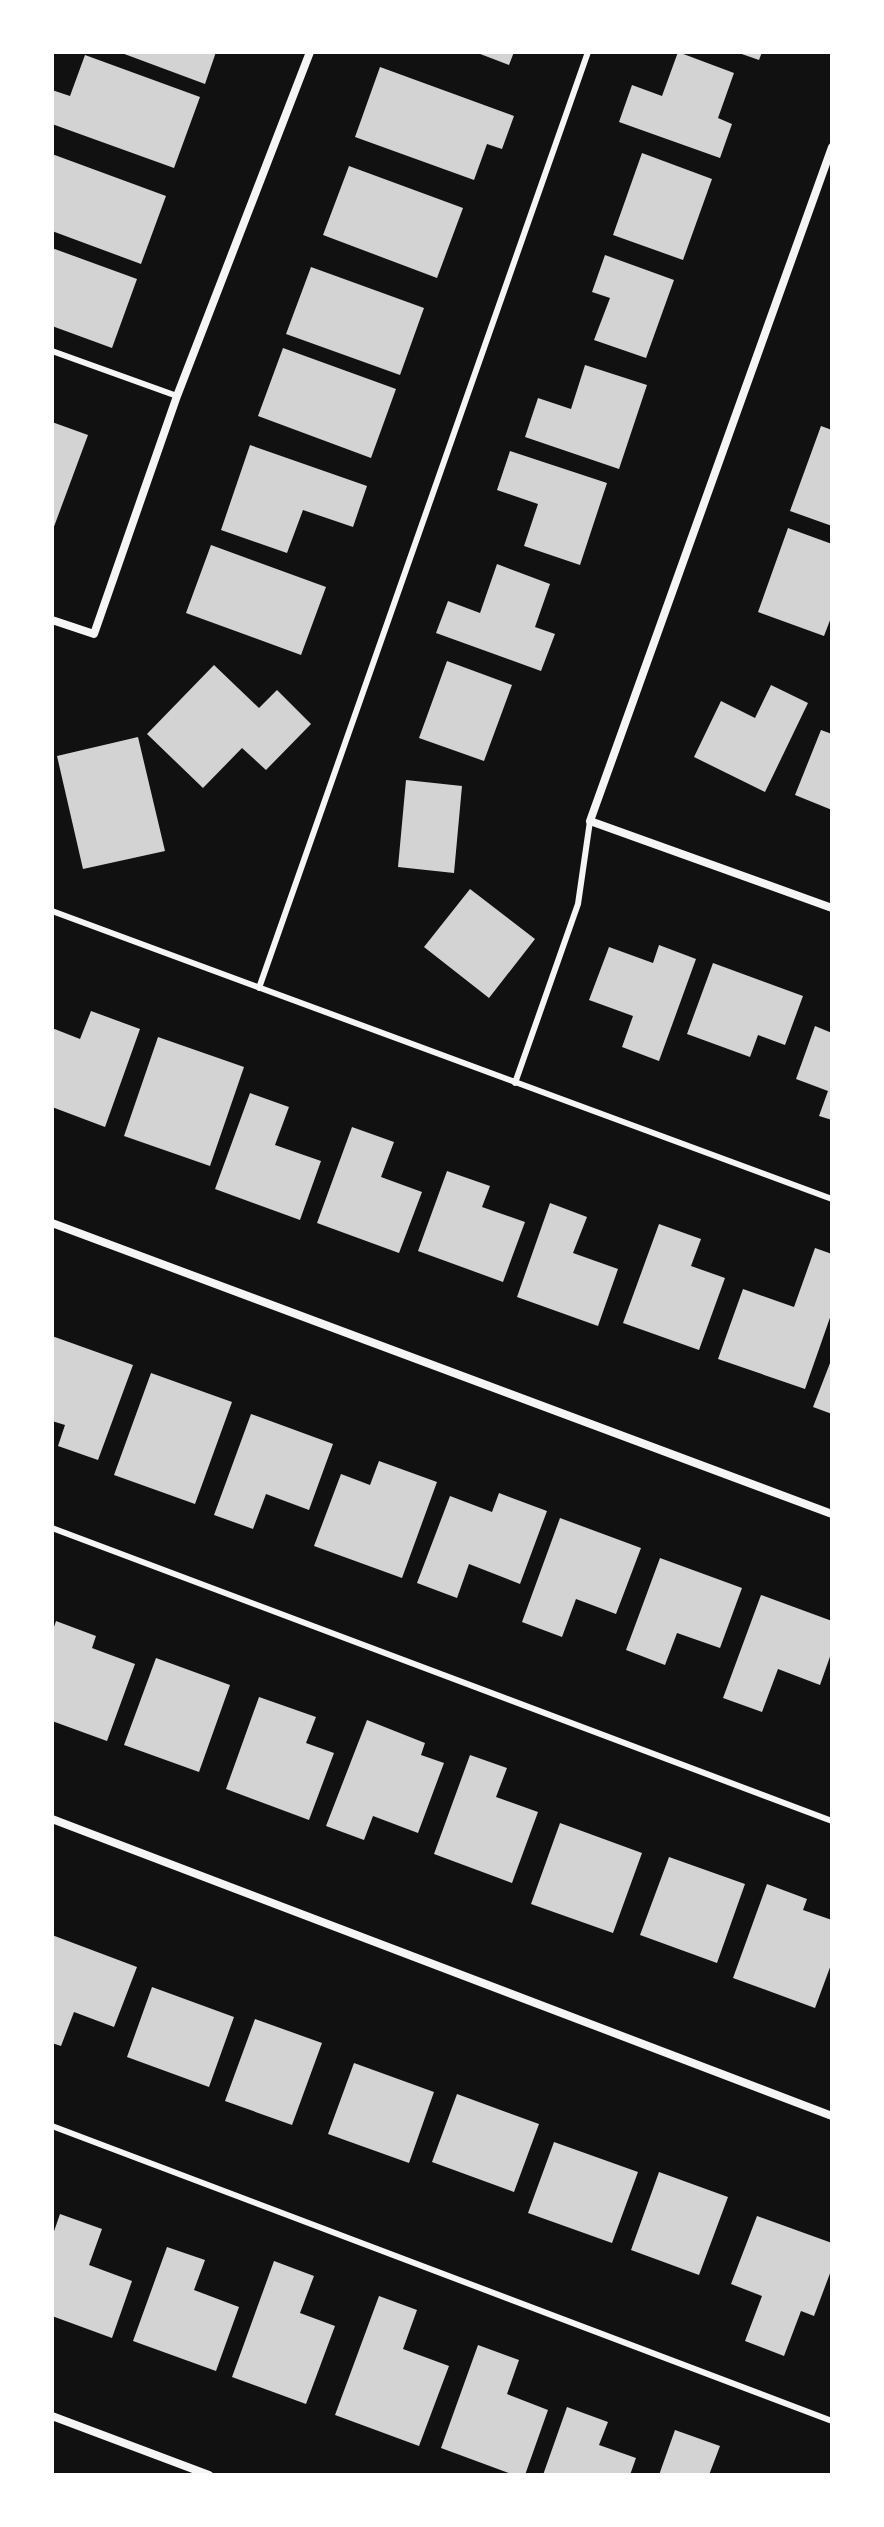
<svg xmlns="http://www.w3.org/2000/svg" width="884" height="2527" font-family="'Fira Sans',sans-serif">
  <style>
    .building { fill: #d3d3d3 }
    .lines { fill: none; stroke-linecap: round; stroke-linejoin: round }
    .service { stroke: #f5f5f5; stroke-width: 6 }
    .minor { stroke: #f5f5f5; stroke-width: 8 }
  </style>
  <rect width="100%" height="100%" fill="#111"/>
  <path class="building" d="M 119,52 L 216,52 L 205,84 Z
    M 475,52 L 514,52 L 509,65 Z
    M 678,52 L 734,73 L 718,118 L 732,124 L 720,158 L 619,122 L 632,85 L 662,96 Z
    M 736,52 L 762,52 L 759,60 Z
    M 85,55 L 200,97 L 174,168 L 52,124 L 52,90 L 70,96 Z
    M 380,67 L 514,116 L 502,149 L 487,144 L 474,180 L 355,137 Z
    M 642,153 L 712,179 L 683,260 L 613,235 Z
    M 52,154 L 166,196 L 141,264 L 52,231 Z
    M 349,166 L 463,208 L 437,278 L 323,235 Z
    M 52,248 L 137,279 L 112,348 L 52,326 Z
    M 605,255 L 674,280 L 646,358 L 594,340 L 610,298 L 592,292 Z
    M 311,267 L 424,308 L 400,375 L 286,334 Z
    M 283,348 L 396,389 L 371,458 L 258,416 Z
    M 585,365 L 647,385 L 619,469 L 525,437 L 538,398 L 571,409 Z
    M 52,422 L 88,435 L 52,532 Z
    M 821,426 L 832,430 L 832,526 L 790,511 Z
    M 250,445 L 367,486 L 353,527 L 303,510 L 287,553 L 221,530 Z
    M 510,451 L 607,483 L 580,565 L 524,546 L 538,504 L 497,490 Z
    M 788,528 L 832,544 L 832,615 L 824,636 L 758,612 Z
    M 211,545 L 326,587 L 301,655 L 186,613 Z
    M 497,564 L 550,584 L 535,627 L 555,634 L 541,671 L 436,633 L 448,601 L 480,613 Z
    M 447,661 L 512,685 L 484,761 L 419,738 Z
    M 214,665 L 259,708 L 277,690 L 311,724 L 266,770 L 242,748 L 203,788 L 147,734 Z
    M 771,685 L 808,703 L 765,792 L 694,757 L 721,701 L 755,718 Z
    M 821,730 L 832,734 L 832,810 L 795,795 Z
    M 138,737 L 165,851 L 83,869 L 57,756 Z
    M 406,780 L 462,786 L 454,873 L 398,867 Z
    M 470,889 L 535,939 L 489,998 L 424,947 Z
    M 659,945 L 696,959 L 659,1061 L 622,1047 L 633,1016 L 589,1000 L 609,947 L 653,963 Z
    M 713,963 L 803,996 L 785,1045 L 758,1035 L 750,1057 L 687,1034 Z
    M 91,1011 L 140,1029 L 105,1127 L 52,1107 L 52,1028 L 80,1039 Z
    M 815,1026 L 832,1033 L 832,1120 L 819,1116 L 828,1091 L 796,1079 Z
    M 158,1037 L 244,1067 L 210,1166 L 124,1136 Z
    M 250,1093 L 289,1107 L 275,1145 L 321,1161 L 300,1220 L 215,1189 Z
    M 352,1127 L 394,1142 L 381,1177 L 422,1192 L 399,1253 L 317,1223 Z
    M 447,1171 L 490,1186 L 482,1207 L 525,1222 L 503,1282 L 418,1251 Z
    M 550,1203 L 587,1217 L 573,1253 L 618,1269 L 598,1326 L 517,1297 Z
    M 659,1224 L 701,1239 L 691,1266 L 725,1278 L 699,1350 L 623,1323 Z
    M 815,1248 L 832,1254 L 832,1312 L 805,1389 L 718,1359 L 743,1289 L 794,1307 Z
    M 52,1336 L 133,1365 L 98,1460 L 58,1446 L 65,1425 L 52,1421 Z
    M 832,1358 L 832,1414 L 813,1407 Z
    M 151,1373 L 232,1402 L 195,1504 L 114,1475 Z
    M 251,1414 L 333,1444 L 309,1510 L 266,1494 L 253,1529 L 214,1515 Z
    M 379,1461 L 437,1482 L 402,1578 L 314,1546 L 341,1474 L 370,1485 Z
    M 499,1493 L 547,1511 L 520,1584 L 469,1564 L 457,1598 L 417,1583 L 450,1496 L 492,1512 Z
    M 560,1518 L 641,1548 L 616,1614 L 576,1599 L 562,1637 L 522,1622 Z
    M 660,1558 L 742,1588 L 720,1648 L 677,1633 L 665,1665 L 626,1650 Z
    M 761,1595 L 832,1621 L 832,1651 L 820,1685 L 778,1669 L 762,1712 L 723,1698 Z
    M 56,1621 L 96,1636 L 92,1648 L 135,1664 L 107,1741 L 52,1721 L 52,1633 Z
    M 156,1658 L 230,1685 L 199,1772 L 124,1745 Z
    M 259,1697 L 316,1717 L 306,1743 L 334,1753 L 309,1820 L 226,1789 Z
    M 367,1720 L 425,1743 L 421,1755 L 444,1763 L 418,1833 L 373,1816 L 364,1840 L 326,1826 Z
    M 470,1755 L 507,1768 L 496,1797 L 538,1812 L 512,1883 L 434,1854 Z
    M 560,1823 L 642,1853 L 613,1933 L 531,1904 Z
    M 669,1857 L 745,1884 L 717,1963 L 640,1935 Z
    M 767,1884 L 807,1899 L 803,1910 L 832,1920 L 832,1962 L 815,2008 L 733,1978 Z
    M 52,1935 L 137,1967 L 114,2027 L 74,2012 L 61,2046 L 52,2043 Z
    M 152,1987 L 234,2017 L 209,2087 L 127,2057 Z
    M 255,2019 L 322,2043 L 292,2125 L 225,2101 Z
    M 354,2063 L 434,2092 L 409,2163 L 328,2134 Z
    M 457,2094 L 539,2124 L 514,2192 L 432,2162 Z
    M 554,2142 L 638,2172 L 612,2243 L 528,2213 Z
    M 659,2172 L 728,2197 L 699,2275 L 631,2250 Z
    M 60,2214 L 102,2229 L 89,2265 L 132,2281 L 112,2338 L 52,2316 L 52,2237 Z
    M 757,2216 L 832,2243 L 832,2268 L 814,2316 L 801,2311 L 784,2356 L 745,2341 L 762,2296 L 731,2284 Z
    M 167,2247 L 205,2260 L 194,2290 L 239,2307 L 216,2371 L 133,2341 Z
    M 274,2261 L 314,2276 L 300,2313 L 335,2326 L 306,2404 L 232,2377 Z
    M 379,2296 L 417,2310 L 403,2349 L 449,2366 L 419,2446 L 335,2415 Z
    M 478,2345 L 519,2360 L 507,2394 L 548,2410 L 525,2475 L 514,2475 L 441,2448 Z
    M 567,2407 L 608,2422 L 599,2445 L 636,2458 L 630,2475 L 543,2475 Z
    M 675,2430 L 720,2446 L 709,2475 L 659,2475 Z"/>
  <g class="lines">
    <path class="service" d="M 52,351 L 177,396
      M 52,911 L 832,1199
      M 259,988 L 588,52
      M 515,1083 L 578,904 L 590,821
      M 52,1528 L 832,1821
      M 52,2126 L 832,2421"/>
    <path class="minor" d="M 832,147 L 590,821 L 832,908
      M 52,620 L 94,634 L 177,396 L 310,52
      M 52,1223 L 832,1514
      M 52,1819 L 832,2116
      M 52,2416 L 209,2475"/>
  </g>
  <rect width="884" height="2527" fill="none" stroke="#ffffff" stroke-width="108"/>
</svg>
